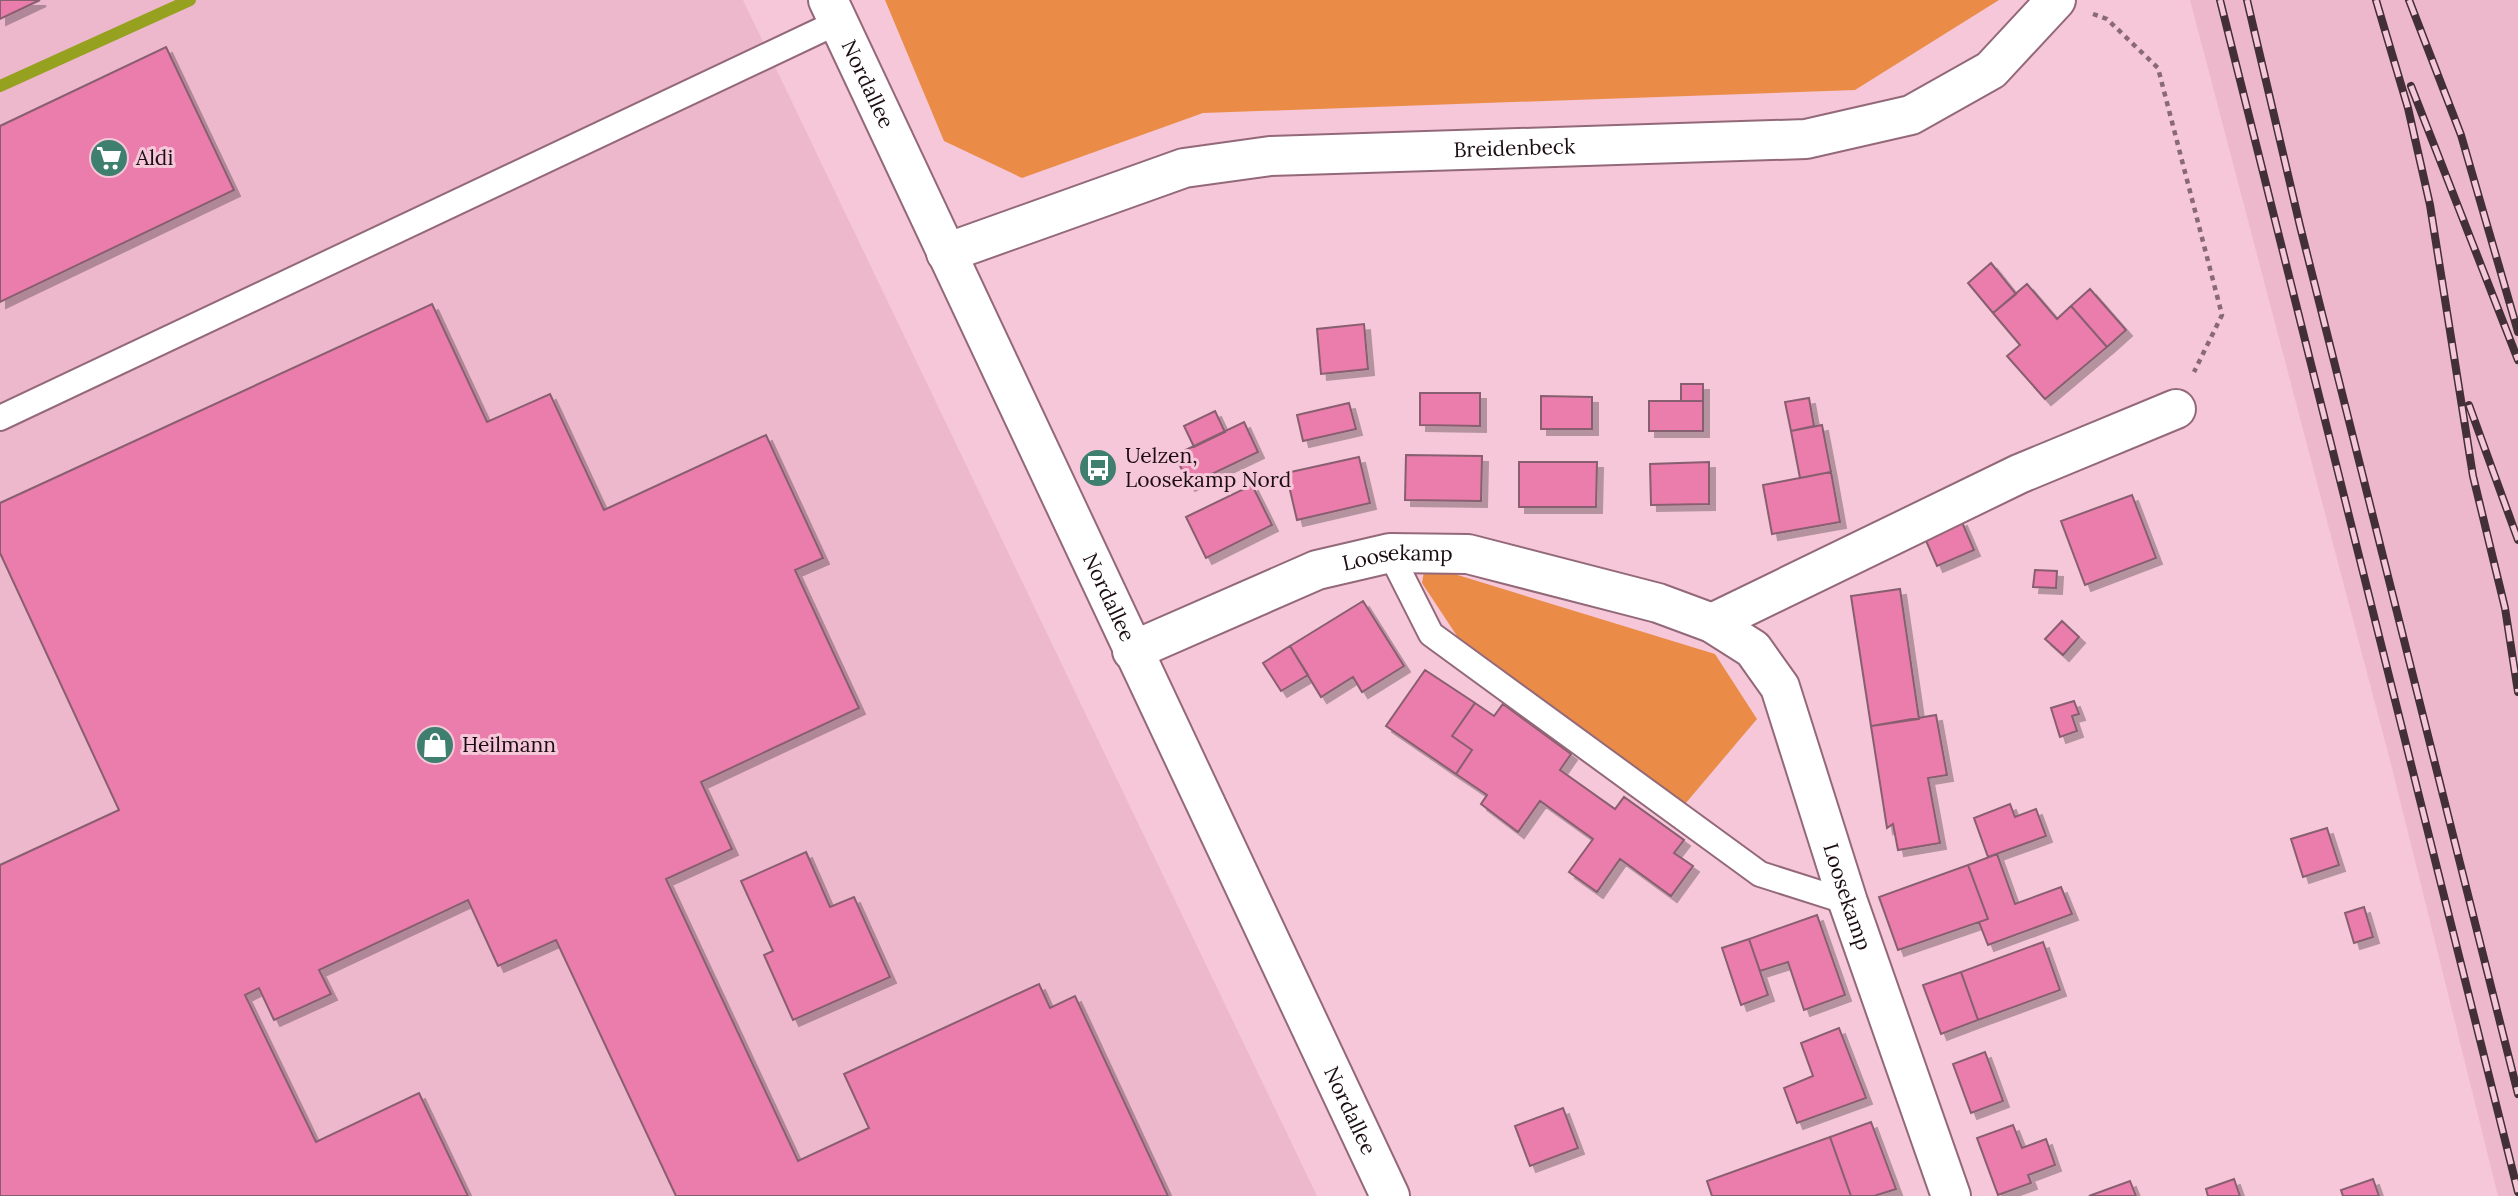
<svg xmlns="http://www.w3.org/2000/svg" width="2518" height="1196" font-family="Lora,serif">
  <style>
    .built { fill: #eeb8cc }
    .green { fill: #ea8c47 }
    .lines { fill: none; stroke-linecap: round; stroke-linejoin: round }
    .stream { stroke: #96a120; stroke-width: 12 }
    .building { fill: #ea7dab; stroke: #885f6f; stroke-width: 2; filter: url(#shadow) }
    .service-casing { stroke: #936979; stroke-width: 28 }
    .minor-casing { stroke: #936979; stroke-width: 42 }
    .path { stroke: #886975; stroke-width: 4.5; stroke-dasharray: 5 5; stroke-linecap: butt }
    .service { stroke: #fff; stroke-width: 24 }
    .minor { stroke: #fff; stroke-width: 38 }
    .rail-casing { stroke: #432f37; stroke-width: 8 }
    .rail { stroke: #f5c7d8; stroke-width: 5; stroke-dasharray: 16; stroke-linecap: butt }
    .labels { text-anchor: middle; stroke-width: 6; stroke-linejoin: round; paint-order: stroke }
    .street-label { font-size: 21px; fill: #1c0d13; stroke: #f5c7d8 }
    .poi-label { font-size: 21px; fill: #1c0d13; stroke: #f5c7d8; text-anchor: start }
  </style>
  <defs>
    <filter id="shadow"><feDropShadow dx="6" dy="6" stdDeviation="0" flood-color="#0004"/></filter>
  </defs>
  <rect width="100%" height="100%" fill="#f5c7d8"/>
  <path class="built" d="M 0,0 L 743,0 L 1317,1196 L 0,1196 Z
    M 2190,0 L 2518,0 L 2518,1196 L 2498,1196 L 2392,768 Z"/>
  <path class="green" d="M 885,0 L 1999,0 L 1855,90 L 1203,113 L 1022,178 L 944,141 Z
    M 1425,565 L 1715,654 L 1757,719 L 1685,804 L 1457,636 L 1422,583 Z"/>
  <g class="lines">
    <path class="stream" d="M 0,86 L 190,0"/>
  </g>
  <path class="building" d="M 0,0 L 40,0 L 0,19 Z
    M 166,47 L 234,190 L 0,302 L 0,126 Z
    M 1991,263 L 2016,294 L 1993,313 L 1968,283 Z
    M 2027,284 L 2057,319 L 2071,306 L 2107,347 L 2045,399 L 2007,356 L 2020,345 L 1993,313 Z
    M 2090,289 L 2126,330 L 2107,347 L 2071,306 Z
    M 432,304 L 487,422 L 550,394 L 604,510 L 766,435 L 823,558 L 795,570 L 859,708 L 701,782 L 732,849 L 666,879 L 798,1161 L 869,1128 L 844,1074 L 1039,984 L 1050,1008 L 1075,996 L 1168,1196 L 676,1196 L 556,940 L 498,966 L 468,900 L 319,970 L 331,994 L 274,1020 L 259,988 L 245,995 L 316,1142 L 419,1093 L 468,1196 L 0,1196 L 0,865 L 119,810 L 0,553 L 0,503 Z
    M 1364,324 L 1368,369 L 1321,374 L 1317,329 Z
    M 1681,384 L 1703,384 L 1703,401 L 1681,401 Z
    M 1420,393 L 1480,393 L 1480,426 L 1420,425 Z
    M 1541,396 L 1592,397 L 1592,429 L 1541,429 Z
    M 1809,398 L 1814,426 L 1791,431 L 1785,402 Z
    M 1649,401 L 1703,401 L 1703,431 L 1649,431 Z
    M 1349,403 L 1356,429 L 1303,441 L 1297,415 Z
    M 1215,411 L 1225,432 L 1194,447 L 1184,426 Z
    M 1244,422 L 1258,452 L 1189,485 L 1175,455 Z
    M 1822,425 L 1831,472 L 1800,478 L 1791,431 Z
    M 1406,455 L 1482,456 L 1481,501 L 1405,500 Z
    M 1359,457 L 1370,503 L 1297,520 L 1286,473 Z
    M 1519,462 L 1597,462 L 1596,507 L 1519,507 Z
    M 1709,462 L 1709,504 L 1651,505 L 1650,464 Z
    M 1831,472 L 1840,522 L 1772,534 L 1763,485 Z
    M 1252,485 L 1272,525 L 1206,558 L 1186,517 Z
    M 2132,495 L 2156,558 L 2085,585 L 2061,521 Z
    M 1961,520 L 1974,550 L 1937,566 L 1924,536 Z
    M 2035,570 L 2057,571 L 2056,588 L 2033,587 Z
    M 1900,589 L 1919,719 L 1871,726 L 1851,596 Z
    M 1363,601 L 1404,666 L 1362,692 L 1353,677 L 1321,697 L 1290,646 Z
    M 2062,621 L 2079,637 L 2063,655 L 2045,639 Z
    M 1290,646 L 1308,675 L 1281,691 L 1263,663 Z
    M 1425,670 L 1475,703 L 1452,736 L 1472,750 L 1456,774 L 1386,726 Z
    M 2074,701 L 2079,714 L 2072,716 L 2077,731 L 2060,737 L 2051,708 Z
    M 1475,703 L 1494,716 L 1503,704 L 1571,754 L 1560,770 L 1615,809 L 1624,797 L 1684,840 L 1674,853 L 1693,866 L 1671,896 L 1620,859 L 1597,892 L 1569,872 L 1593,839 L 1540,801 L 1518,832 L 1481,804 L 1487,795 L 1456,774 L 1472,750 L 1452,736 Z
    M 1936,715 L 1947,775 L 1928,778 L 1940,843 L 1898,850 L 1893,824 L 1887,828 L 1871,726 Z
    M 2010,804 L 2015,817 L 2036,809 L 2046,836 L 1988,857 L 1974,818 Z
    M 2327,828 L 2339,865 L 2303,877 L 2291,839 Z
    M 806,852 L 830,907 L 854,897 L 890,977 L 793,1020 L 764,955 L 773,951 L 741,881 Z
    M 1997,854 L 2015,904 L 2061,887 L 2072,914 L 1988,945 L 1979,922 L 1988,919 L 1968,865 Z
    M 1968,865 L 1988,919 L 1898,950 L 1879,897 Z
    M 2364,907 L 2373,937 L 2354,943 L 2345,913 Z
    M 1817,915 L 1845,995 L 1804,1010 L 1788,962 L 1760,971 L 1749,939 Z
    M 1749,939 L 1768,995 L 1741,1005 L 1722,948 Z
    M 2043,942 L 2060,990 L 1978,1020 L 1961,972 Z
    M 1961,972 L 1978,1020 L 1941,1034 L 1923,985 Z
    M 1839,1028 L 1866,1098 L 1797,1123 L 1784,1088 L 1813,1076 L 1801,1043 Z
    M 1985,1052 L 2003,1101 L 1971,1113 L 1953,1064 Z
    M 1563,1108 L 1578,1148 L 1530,1166 L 1515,1126 Z
    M 1871,1122 L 1896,1189 L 1874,1196 L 1851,1196 L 1830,1137 Z
    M 2013,1125 L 2022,1148 L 2046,1139 L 2055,1165 L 2028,1175 L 2031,1183 L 1998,1195 L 1977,1138 Z
    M 1830,1137 L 1851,1196 L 1712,1196 L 1707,1181 Z
    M 2234,1179 L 2240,1196 L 2208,1196 L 2206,1189 Z
    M 2373,1179 L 2379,1196 L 2343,1196 L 2341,1190 Z
    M 2130,1181 L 2136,1196 L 2089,1196 Z"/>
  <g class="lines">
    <defs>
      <path id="service" d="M 0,418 L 838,22
        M 1390,553 L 1431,634 L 1760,874 L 1848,902"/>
      <g id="minor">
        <path id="s1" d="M 828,0 L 1390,1196"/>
        <path id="s2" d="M 946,253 L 1184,168 L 1270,156 L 1806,139 L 1911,115 L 1991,70 L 2056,0"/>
        <path d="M 1712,623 L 2019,474 L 2176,409"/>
        <path id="s3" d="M 1132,651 L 1317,570 L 1390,553 L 1468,554 L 1658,603 L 1712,623 L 1753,649 L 1780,687 L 1848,902 L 1951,1196"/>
      </g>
    </defs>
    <use href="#service" class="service-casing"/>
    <use href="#minor" class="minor-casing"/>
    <path class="path" d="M 2093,14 L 2107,19 L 2158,68 L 2222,315 L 2194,372"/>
    <use href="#service" class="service"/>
    <use href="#minor" class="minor"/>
    <defs>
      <path id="rail" d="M 2220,0 L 2518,1192
        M 2247,0 L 2300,226 L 2518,1094
        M 2376,0 L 2408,108 L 2430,205 L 2473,476 L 2505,608 L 2518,692
        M 2409,0 L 2461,135 L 2518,332
        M 2411,86 L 2518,360
        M 2469,405 L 2518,540"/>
    </defs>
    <use href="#rail" class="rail-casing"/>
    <use href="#rail" class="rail"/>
  </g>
  <defs>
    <symbol id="supermarket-disc" viewBox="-11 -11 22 22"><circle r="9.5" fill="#3f7f6f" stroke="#f5c7d8"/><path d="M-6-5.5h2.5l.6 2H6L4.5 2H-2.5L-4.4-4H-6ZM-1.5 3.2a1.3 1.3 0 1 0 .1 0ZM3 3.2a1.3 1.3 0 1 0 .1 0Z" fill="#fff"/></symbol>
    <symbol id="bus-disc" viewBox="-11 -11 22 22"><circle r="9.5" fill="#3f7f6f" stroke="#f5c7d8"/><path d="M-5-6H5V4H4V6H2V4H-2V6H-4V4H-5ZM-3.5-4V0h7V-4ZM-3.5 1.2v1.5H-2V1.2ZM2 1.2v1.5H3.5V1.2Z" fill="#fff"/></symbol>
    <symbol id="shop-disc" viewBox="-11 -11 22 22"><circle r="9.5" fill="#3f7f6f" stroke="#f5c7d8"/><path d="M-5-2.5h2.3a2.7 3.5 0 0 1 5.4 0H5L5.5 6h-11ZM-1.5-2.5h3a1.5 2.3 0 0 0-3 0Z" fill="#fff"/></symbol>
  </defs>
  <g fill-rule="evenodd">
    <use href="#supermarket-disc" x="87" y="136" width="44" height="44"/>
    <use href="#bus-disc" x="1076" y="446" width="44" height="44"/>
    <use href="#shop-disc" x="413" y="723" width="44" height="44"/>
  </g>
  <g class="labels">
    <g class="street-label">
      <text dy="7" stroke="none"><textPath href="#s1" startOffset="93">Nordallee</textPath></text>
      <text dy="7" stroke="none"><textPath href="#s2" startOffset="584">Breidenbeck</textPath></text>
      <text dy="7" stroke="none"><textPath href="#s3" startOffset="284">Loosekamp</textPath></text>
      <text dy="7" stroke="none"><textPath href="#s1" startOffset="660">Nordallee</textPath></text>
      <text dy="7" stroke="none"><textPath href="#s3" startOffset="924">Loosekamp</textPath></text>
      <text dy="7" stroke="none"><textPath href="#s1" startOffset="1227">Nordallee</textPath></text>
    </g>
    <g class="poi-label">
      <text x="136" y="165">Aldi</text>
      <text x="1125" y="463">Uelzen,<tspan x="1125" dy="24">Loosekamp Nord</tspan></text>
      <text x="462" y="752">Heilmann</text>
    </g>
  </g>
</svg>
